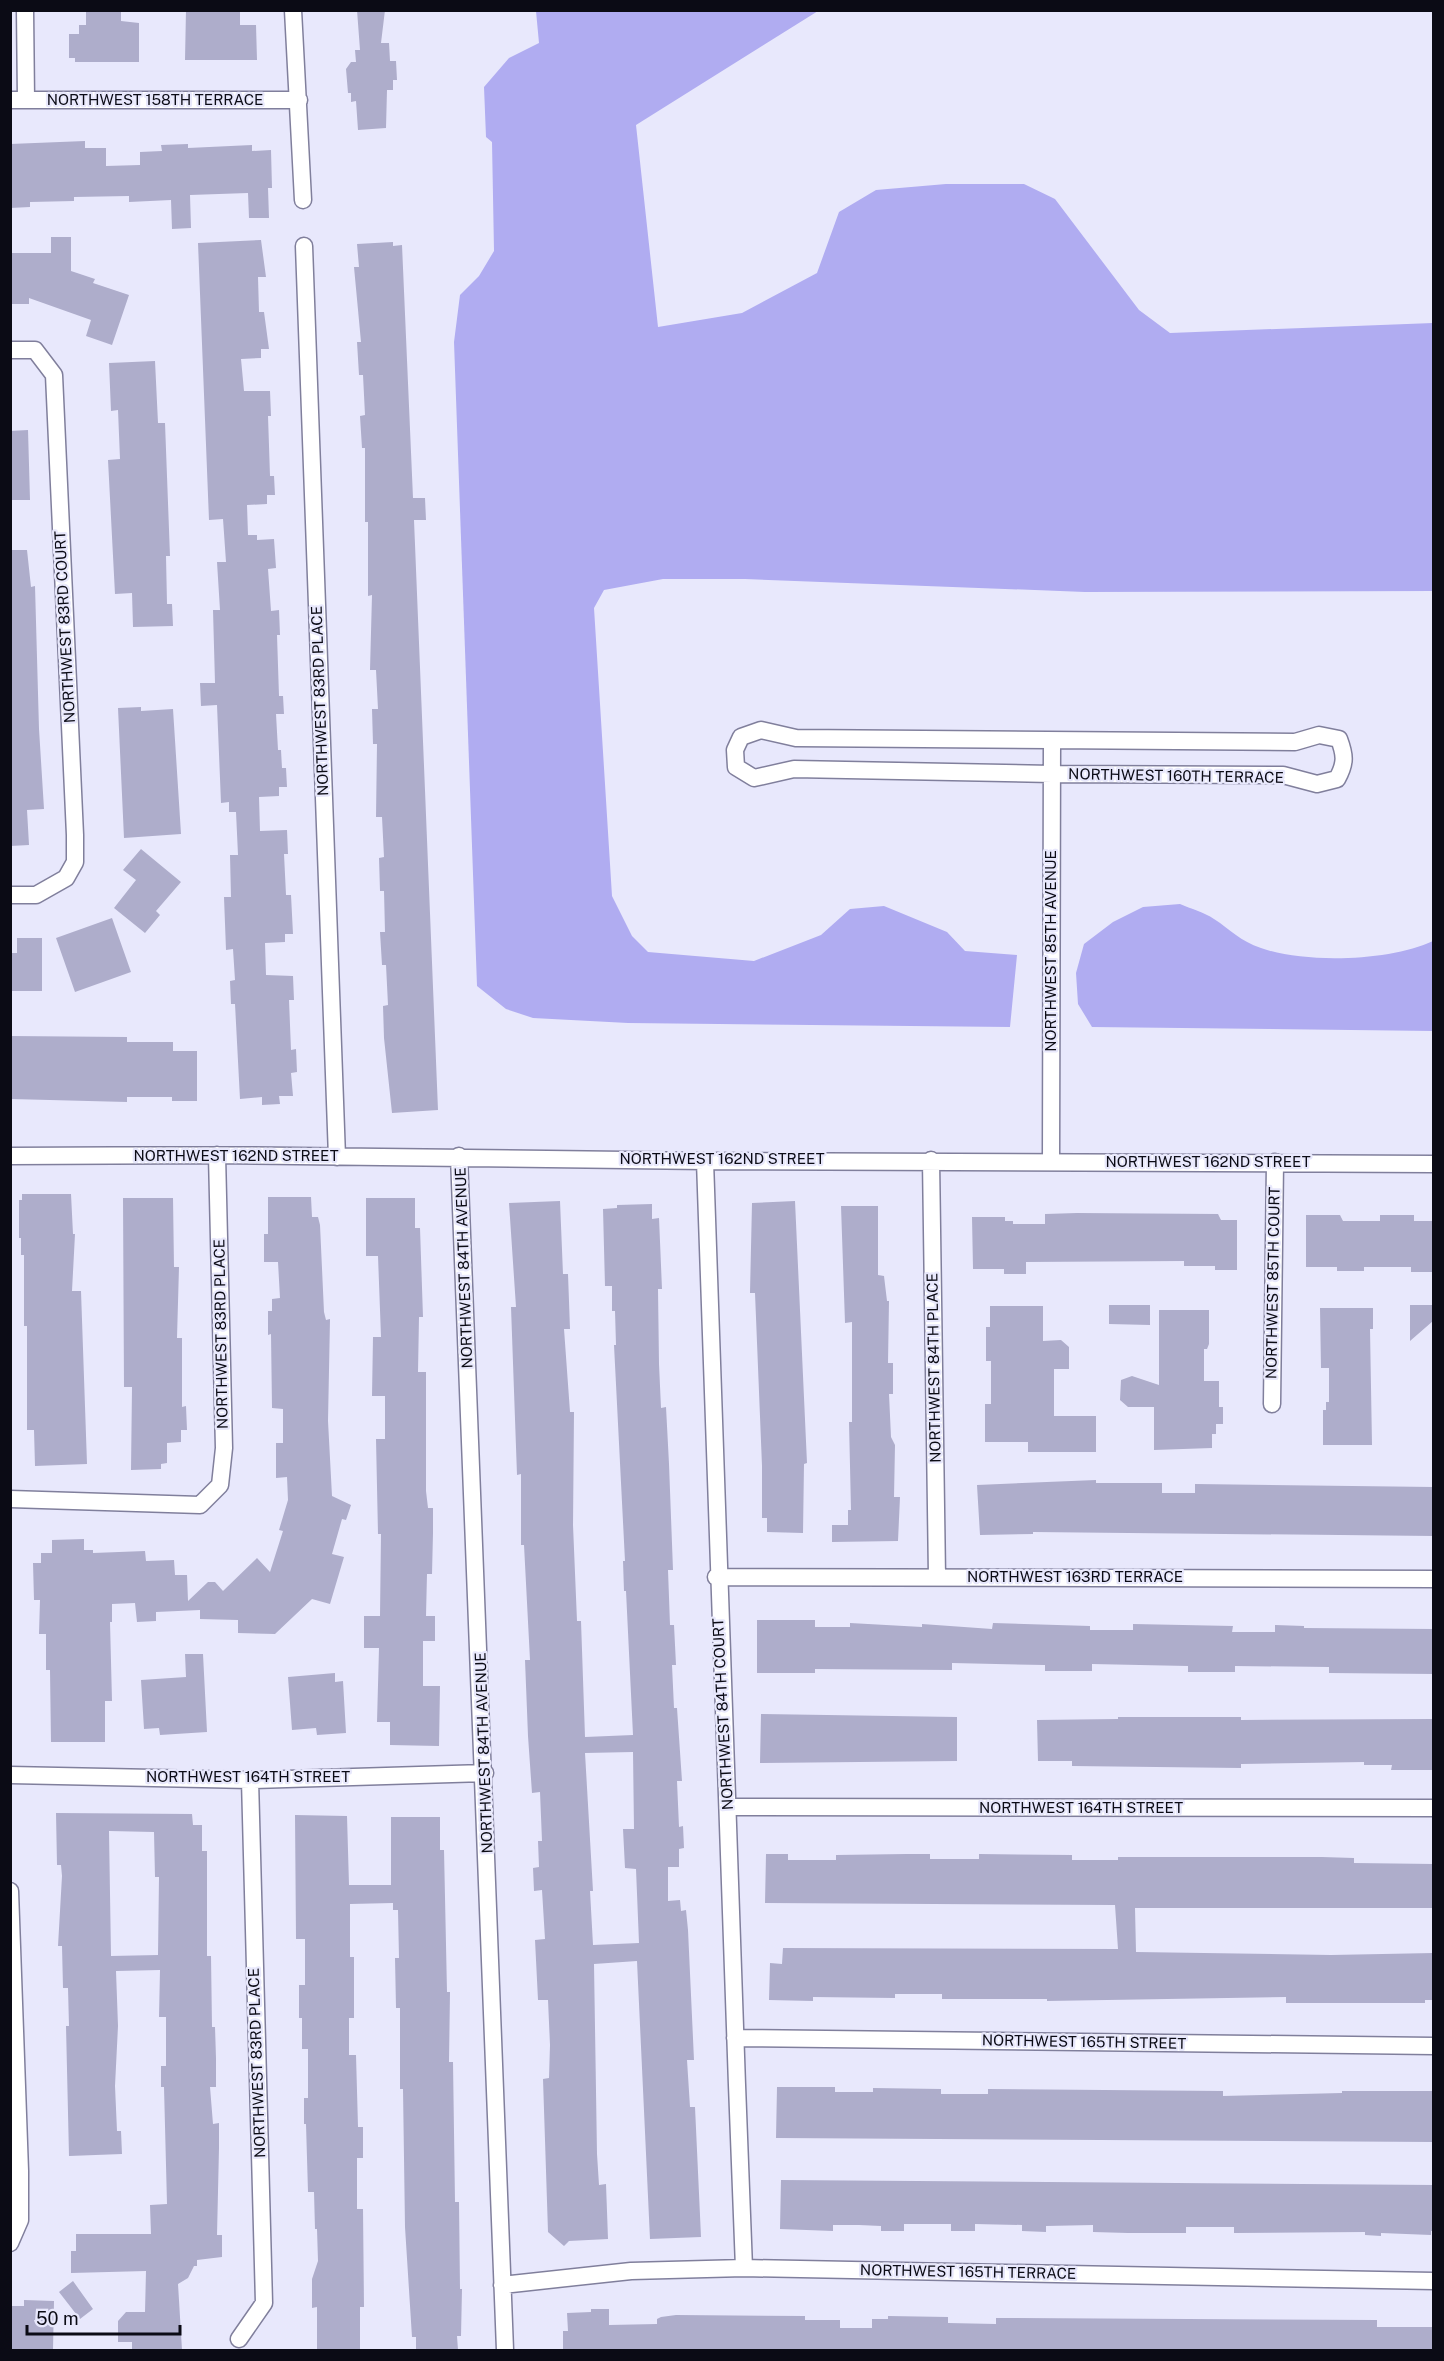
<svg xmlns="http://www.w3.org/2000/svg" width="1444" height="2361" font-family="'Public Sans',sans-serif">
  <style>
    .water { fill: #b0acf1 }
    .building { fill: #aeadcb; fill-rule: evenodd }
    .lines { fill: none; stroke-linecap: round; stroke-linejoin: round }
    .minor-casing { stroke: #807f9c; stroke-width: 19 }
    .minor { stroke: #fff; stroke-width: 16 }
    .labels { text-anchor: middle; stroke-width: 4.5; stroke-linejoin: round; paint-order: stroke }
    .street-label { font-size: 15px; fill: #0b0b15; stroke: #e8e8fc }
  </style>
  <rect width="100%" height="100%" fill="#e8e8fc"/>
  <path class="water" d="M 536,11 L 818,11 L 636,125 L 658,327 L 742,313 L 817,273 L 839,212 L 876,190 L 946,184 L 1024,184 L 1055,199 L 1139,310 L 1170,333 L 1433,323 L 1433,591 L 1085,592 L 745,579 L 663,579 L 604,590 L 594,608 L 612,896 L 632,936 L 648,952 L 754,961 L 821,935 L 850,909 L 884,906 L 947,932 L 965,951 L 1017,955 L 1010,1027 L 628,1023 L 533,1018 L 506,1009 L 477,986 L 454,342 L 460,295 L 479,276 L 494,251 L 492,142 L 486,137 L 484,87 L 509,58 L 539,43 Z
    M 1180,904 C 1191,909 1204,912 1214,919 C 1231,930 1240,941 1261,948 C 1305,964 1391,961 1433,941 L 1433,1031 L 1092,1027 L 1078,1004 L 1076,973 L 1084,944 L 1113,922 L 1143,907 Z"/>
  <path class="building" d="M 86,10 L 121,10 L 121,21 L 139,23 L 139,62 L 75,62 L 75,58 L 69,58 L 69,34 L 79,34 L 79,25 L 86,25 Z
    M 186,10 L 240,10 L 240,25 L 256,25 L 257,60 L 185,60 Z
    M 357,10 L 385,10 L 381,43 L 389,43 L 390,61 L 396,61 L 397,80 L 393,80 L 393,90 L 387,90 L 386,128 L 358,130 L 356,101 L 351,102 L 351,93 L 348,93 L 346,69 L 351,62 L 356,62 L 355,50 L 360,50 Z
    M 85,141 L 85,148 L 106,148 L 106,166 L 140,165 L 140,152 L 162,151 L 161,145 L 188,144 L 188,148 L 252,145 L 252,151 L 271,150 L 272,188 L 268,188 L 269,218 L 249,218 L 248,193 L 190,195 L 191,228 L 172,229 L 171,200 L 129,202 L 129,196 L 74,197 L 74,201 L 30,202 L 30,207 L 10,208 L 10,144 Z
    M 51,237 L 71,237 L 71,271 L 95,279 L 93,283 L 129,295 L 112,345 L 86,336 L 91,320 L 29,298 L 29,304 L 10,304 L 10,253 L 51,253 Z
    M 261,240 L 266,277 L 258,277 L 259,312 L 264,312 L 269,349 L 261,349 L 261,358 L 241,359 L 244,391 L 270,391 L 271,416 L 268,416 L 270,476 L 274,476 L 275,495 L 267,495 L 267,504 L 247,505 L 248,535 L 257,535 L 257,540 L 274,539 L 276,568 L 268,569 L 271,611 L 279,610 L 280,635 L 277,635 L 279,696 L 283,696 L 284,714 L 276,714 L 278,750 L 281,750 L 282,768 L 286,768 L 287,787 L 279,787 L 279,796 L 259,797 L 260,831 L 287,830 L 288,854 L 284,854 L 286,895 L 291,895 L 293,934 L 285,934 L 285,942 L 265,943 L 266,975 L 293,976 L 294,1000 L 289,1000 L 291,1050 L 296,1049 L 297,1072 L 291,1073 L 293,1096 L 279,1096 L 280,1104 L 262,1105 L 262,1097 L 240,1099 L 235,1004 L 231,1004 L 230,981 L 235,980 L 233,949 L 226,950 L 224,897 L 231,897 L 230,855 L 238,855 L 236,812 L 229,812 L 229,802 L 221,803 L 217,705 L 201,706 L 200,683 L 215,683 L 213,610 L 220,610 L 217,562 L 226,562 L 223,519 L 209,520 L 198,243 Z
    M 393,242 L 393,246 L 402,245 L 413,498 L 425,498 L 426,520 L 414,520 L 438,1110 L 392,1113 L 384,1038 L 383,1006 L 388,1005 L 386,965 L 382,965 L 380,932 L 385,932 L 384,891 L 380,891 L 379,858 L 384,857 L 382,817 L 376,817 L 377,744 L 373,744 L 372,709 L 378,709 L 376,670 L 370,670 L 372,595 L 368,596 L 368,522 L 365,522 L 365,448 L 362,448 L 360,416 L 365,415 L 363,375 L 359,375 L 357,342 L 361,342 L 354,267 L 359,267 L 357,244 Z
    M 155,361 L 158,423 L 165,423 L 170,556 L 166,556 L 167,604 L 172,604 L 173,626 L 133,627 L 132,593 L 115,594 L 108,460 L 120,459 L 118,410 L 111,411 L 109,363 Z
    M 28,430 L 30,500 L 10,500 L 10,431 Z
    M 10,550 L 27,550 L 31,587 L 35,586 L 39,729 L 44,809 L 27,810 L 29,845 L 10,846 Z
    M 141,707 L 141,711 L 173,709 L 181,834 L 124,838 L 118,708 Z
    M 141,849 L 181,882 L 156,911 L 160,915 L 145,933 L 114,908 L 136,880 L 123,870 Z
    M 112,918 L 131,972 L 75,992 L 56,938 Z
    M 17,938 L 42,938 L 42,991 L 10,991 L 10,953 L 17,953 Z
    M 10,1036 L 127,1037 L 127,1042 L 173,1042 L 173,1051 L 197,1051 L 197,1101 L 172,1101 L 172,1097 L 127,1097 L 127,1102 L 11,1099 Z
    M 22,1194 L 71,1194 L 73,1234 L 75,1234 L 72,1291 L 81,1291 L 87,1464 L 35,1466 L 34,1430 L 27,1430 L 27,1326 L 24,1326 L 24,1255 L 21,1255 L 21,1238 L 19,1238 L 19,1200 L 22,1200 Z
    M 268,1197 L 311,1197 L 312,1217 L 318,1217 L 320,1225 L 324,1312 L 326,1320 L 330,1319 L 328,1421 L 332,1496 L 351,1505 L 346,1520 L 342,1519 L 332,1554 L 344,1557 L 330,1604 L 312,1599 L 275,1634 L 238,1633 L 238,1620 L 200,1619 L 200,1610 L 156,1612 L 156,1621 L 137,1622 L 135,1603 L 112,1604 L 112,1622 L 110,1622 L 112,1701 L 105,1701 L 105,1742 L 51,1742 L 50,1670 L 46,1670 L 46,1634 L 39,1634 L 40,1600 L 34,1600 L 33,1563 L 41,1563 L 41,1553 L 52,1553 L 52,1540 L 84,1539 L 84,1550 L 93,1550 L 93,1553 L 145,1551 L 146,1561 L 174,1560 L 175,1575 L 187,1575 L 188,1601 L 208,1582 L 215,1582 L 223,1591 L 257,1558 L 270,1572 L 283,1531 L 279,1530 L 288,1500 L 287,1477 L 276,1478 L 276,1443 L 283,1443 L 283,1409 L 272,1408 L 271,1334 L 268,1335 L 268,1311 L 272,1311 L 272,1299 L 280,1298 L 278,1262 L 264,1262 L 264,1234 L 268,1234 Z
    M 123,1198 L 173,1198 L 174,1267 L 179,1267 L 177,1338 L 182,1338 L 182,1407 L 186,1406 L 187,1430 L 181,1430 L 181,1442 L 167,1443 L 167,1463 L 161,1464 L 161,1469 L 131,1470 L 132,1387 L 124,1387 Z
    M 366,1198 L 415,1198 L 415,1228 L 420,1228 L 423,1317 L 419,1317 L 418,1372 L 426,1372 L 426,1491 L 428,1508 L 433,1508 L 433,1533 L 432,1574 L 427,1574 L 426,1616 L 435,1616 L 435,1641 L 423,1641 L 423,1686 L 440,1686 L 439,1746 L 390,1745 L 390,1722 L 377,1722 L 379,1648 L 364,1648 L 364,1616 L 380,1616 L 381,1534 L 378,1534 L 376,1439 L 385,1439 L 385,1396 L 372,1396 L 373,1337 L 381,1337 L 378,1256 L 366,1256 Z
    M 560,1201 L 563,1274 L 568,1274 L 570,1329 L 564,1329 L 570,1412 L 574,1412 L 573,1525 L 577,1621 L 581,1621 L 585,1737 L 633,1735 L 626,1591 L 624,1591 L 623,1561 L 625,1561 L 614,1345 L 616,1345 L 615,1311 L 612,1311 L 612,1286 L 605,1286 L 603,1209 L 617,1208 L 617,1205 L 652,1204 L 652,1219 L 659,1218 L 662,1289 L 658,1289 L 659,1364 L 661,1408 L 666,1407 L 669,1464 L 673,1570 L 668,1570 L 670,1625 L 674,1625 L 676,1665 L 672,1665 L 674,1708 L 677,1708 L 682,1781 L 677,1781 L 679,1827 L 683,1826 L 684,1848 L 679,1849 L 679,1867 L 668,1867 L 668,1901 L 680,1900 L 681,1911 L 686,1910 L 688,1930 L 694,2060 L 687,2060 L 690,2107 L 695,2107 L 701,2237 L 650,2239 L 637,1961 L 594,1964 L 597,2154 L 599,2185 L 606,2184 L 608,2239 L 569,2241 L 564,2246 L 548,2232 L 543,2079 L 549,2078 L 550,2045 L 548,2000 L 538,2000 L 535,1940 L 545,1939 L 542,1890 L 534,1891 L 533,1868 L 539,1867 L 538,1841 L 542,1841 L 540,1792 L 532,1793 L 528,1736 L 525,1660 L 530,1660 L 524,1545 L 521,1545 L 521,1474 L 517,1475 L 511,1307 L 516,1307 L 509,1203 ZM 633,1752 L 634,1829 L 623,1829 L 625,1868 L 636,1869 L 639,1943 L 593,1945 L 590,1891 L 593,1891 L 585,1753 Z
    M 795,1201 L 807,1463 L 804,1464 L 803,1533 L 767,1532 L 767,1518 L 762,1518 L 762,1466 L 755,1293 L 750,1293 L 752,1203 Z
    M 841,1206 L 878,1206 L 878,1275 L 884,1276 L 887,1301 L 889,1301 L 888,1363 L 893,1363 L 893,1394 L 889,1394 L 891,1437 L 895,1445 L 894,1497 L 900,1497 L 898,1541 L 832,1542 L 832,1525 L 848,1525 L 848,1510 L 851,1510 L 849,1422 L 852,1422 L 852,1322 L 845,1323 Z
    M 1077,1213 L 1218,1214 L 1221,1220 L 1237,1220 L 1237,1270 L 1215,1270 L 1215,1266 L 1184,1266 L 1184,1261 L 1026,1262 L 1026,1274 L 1004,1274 L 1004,1269 L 973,1269 L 972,1217 L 1005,1217 L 1005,1221 L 1013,1221 L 1013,1224 L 1045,1224 L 1045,1214 Z
    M 1306,1215 L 1340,1215 L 1343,1221 L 1380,1221 L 1380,1215 L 1414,1215 L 1414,1221 L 1434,1221 L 1434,1272 L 1411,1272 L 1411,1267 L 1364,1267 L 1364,1271 L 1337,1271 L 1337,1267 L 1306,1267 Z
    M 1109,1305 L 1150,1305 L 1150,1325 L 1109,1324 Z
    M 1410,1305 L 1433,1305 L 1433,1321 L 1410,1341 Z
    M 990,1306 L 1043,1306 L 1043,1341 L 1061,1340 L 1069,1347 L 1069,1369 L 1054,1369 L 1054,1416 L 1096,1416 L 1096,1452 L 1028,1452 L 1028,1442 L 985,1442 L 985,1404 L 991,1404 L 991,1361 L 986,1361 L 986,1327 L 990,1327 Z
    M 1320,1308 L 1373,1308 L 1373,1329 L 1370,1329 L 1372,1445 L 1323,1445 L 1323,1410 L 1326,1410 L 1326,1402 L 1329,1402 L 1329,1368 L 1321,1368 Z
    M 1159,1310 L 1209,1310 L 1209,1344 L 1207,1349 L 1204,1349 L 1204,1381 L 1219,1381 L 1219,1407 L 1223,1407 L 1223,1424 L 1216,1424 L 1216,1434 L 1212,1434 L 1212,1448 L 1154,1450 L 1154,1407 L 1128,1407 L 1120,1400 L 1121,1380 L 1132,1376 L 1159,1385 Z
    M 1096,1480 L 1096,1483 L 1162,1483 L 1162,1493 L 1195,1493 L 1195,1484 L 1434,1487 L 1434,1536 L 1033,1532 L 1033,1534 L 980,1535 L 977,1485 Z
    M 757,1620 L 815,1620 L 815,1627 L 850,1627 L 850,1623 L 922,1627 L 922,1624 L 992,1629 L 993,1623 L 1090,1626 L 1090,1630 L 1133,1630 L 1133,1624 L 1233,1626 L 1232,1632 L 1275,1632 L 1275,1625 L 1304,1626 L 1304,1628 L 1434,1629 L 1434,1674 L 1329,1673 L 1329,1667 L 1235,1666 L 1235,1672 L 1188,1672 L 1188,1666 L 1092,1664 L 1092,1671 L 1045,1671 L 1045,1665 L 952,1663 L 952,1670 L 815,1669 L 815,1673 L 757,1673 Z
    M 185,1654 L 203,1654 L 207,1732 L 160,1735 L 159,1728 L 144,1729 L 141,1680 L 186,1677 Z
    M 335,1673 L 335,1682 L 343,1681 L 346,1733 L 317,1735 L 316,1728 L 292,1730 L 288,1677 Z
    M 761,1714 L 957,1717 L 957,1761 L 760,1763 Z
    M 1118,1717 L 1241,1717 L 1241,1720 L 1434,1719 L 1434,1770 L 1391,1770 L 1392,1765 L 1364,1765 L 1364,1762 L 1241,1764 L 1241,1768 L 1072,1766 L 1072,1761 L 1038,1761 L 1037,1720 L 1118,1719 Z
    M 56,1813 L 192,1814 L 193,1825 L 202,1825 L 202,1851 L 207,1851 L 207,1956 L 211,1956 L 212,2027 L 215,2027 L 216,2058 L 216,2087 L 210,2087 L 213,2124 L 219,2123 L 219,2148 L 217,2235 L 222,2235 L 222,2257 L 197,2260 L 197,2266 L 194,2266 L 188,2278 L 178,2284 L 182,2350 L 132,2350 L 132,2342 L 118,2342 L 118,2321 L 126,2312 L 145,2312 L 146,2271 L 71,2273 L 71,2251 L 76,2251 L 76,2234 L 151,2234 L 150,2205 L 167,2204 L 164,2087 L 161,2087 L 161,2066 L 166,2066 L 166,2017 L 159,2017 L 160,1970 L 116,1971 L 118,2026 L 115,2086 L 117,2131 L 121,2131 L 122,2154 L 69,2156 L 66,2026 L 69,2026 L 68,1988 L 63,1988 L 62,1946 L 58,1946 L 62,1876 L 61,1865 L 57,1865 ZM 109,1831 L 154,1832 L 155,1877 L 159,1877 L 158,1955 L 111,1956 Z
    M 295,1815 L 347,1816 L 349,1885 L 391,1885 L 391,1817 L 440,1817 L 440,1850 L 444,1850 L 447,1992 L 450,1992 L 449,2062 L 453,2062 L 455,2202 L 459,2202 L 460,2289 L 462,2289 L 461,2336 L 457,2336 L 458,2350 L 416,2350 L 416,2337 L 412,2337 L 405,2227 L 403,2089 L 400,2089 L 400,2008 L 396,2008 L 395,1958 L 399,1958 L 398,1910 L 393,1910 L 393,1903 L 350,1904 L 350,1957 L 354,1957 L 354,2018 L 349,2018 L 349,2055 L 356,2055 L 358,2127 L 363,2127 L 363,2158 L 357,2158 L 357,2209 L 363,2209 L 364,2307 L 360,2307 L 360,2350 L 317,2350 L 317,2307 L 312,2308 L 312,2279 L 318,2261 L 317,2229 L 315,2229 L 314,2192 L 308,2192 L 306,2124 L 304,2124 L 304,2098 L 308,2098 L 308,2049 L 302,2049 L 302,2018 L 299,2018 L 299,1985 L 305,1985 L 305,1939 L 296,1939 Z
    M 766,1854 L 788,1854 L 788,1860 L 836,1860 L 836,1855 L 907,1854 L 930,1854 L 930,1859 L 979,1859 L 979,1854 L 1072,1855 L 1072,1860 L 1118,1860 L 1118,1857 L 1322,1857 L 1354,1858 L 1354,1863 L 1434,1864 L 1434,1908 L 1135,1908 L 1136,1952 L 1331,1955 L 1434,1953 L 1434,2000 L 1425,2000 L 1425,2003 L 1286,2003 L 1286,1997 L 1047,2001 L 1047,1999 L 942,1999 L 942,1994 L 895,1994 L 895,1998 L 813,1997 L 813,2001 L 769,2000 L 770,1963 L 782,1964 L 783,1948 L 1118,1949 L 1115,1905 L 765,1903 Z
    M 777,2087 L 835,2087 L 835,2092 L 873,2092 L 873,2088 L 941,2089 L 941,2094 L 988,2094 L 988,2089 L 1223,2091 L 1223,2096 L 1342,2093 L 1342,2091 L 1434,2091 L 1434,2142 L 776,2138 Z
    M 781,2180 L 1434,2185 L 1434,2231 L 1431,2231 L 1431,2235 L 1381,2233 L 1381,2236 L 1365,2235 L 1365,2232 L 1234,2233 L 1234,2227 L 1186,2227 L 1186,2233 L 1128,2233 L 1093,2232 L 1093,2225 L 1046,2226 L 1046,2232 L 1022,2231 L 1022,2225 L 975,2224 L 975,2231 L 951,2231 L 951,2224 L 904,2224 L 904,2231 L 881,2231 L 881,2226 L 859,2225 L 833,2225 L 833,2231 L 780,2229 Z
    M 73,2281 L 93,2309 L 80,2319 L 59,2292 Z
    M 24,2300 L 54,2301 L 53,2350 L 10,2350 L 10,2306 L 24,2306 Z
    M 591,2309 L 609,2309 L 609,2325 L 657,2324 L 657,2319 L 661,2317 L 676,2315 L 805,2316 L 805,2320 L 840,2320 L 840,2328 L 872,2328 L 872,2319 L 888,2319 L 888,2316 L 948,2317 L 948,2323 L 996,2324 L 996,2318 L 1377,2320 L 1377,2327 L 1434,2327 L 1434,2350 L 563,2350 L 563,2331 L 568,2331 L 567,2313 L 591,2312 Z"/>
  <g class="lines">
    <defs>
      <path id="minor" d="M 25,10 L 26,100
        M 293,10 L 303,200
        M 10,100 L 299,100
        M 304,246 L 337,1157
        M 10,350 L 35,350 L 54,375 L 75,835 L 75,862 L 66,878 L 36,895 L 10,895
        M 761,730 L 796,738 L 1295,742 L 1319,735 L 1339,739 C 1345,755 1346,763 1337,779 L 1317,784 L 1283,775 L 1052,774 L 794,769 L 754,778 L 736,767 L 735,750 L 741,737 Z
        M 10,1156 L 217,1155 L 705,1161 L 1434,1164
        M 459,1156 L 505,2350
        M 931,1160 L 937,1577
        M 705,1161 C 715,1530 730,1899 744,2268
        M 1051,1161 L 1052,742
        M 1272,1404 L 1275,1162
        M 10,1499 L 200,1505 L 220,1485 L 224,1448 L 217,1155
        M 716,1577 L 1434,1579
        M 10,1775 L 250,1780 L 485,1773
        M 728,1807 L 1434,1808
        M 10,1891 L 20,2171 L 20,2220 L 10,2243
        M 735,2038 L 1434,2046
        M 502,2285 L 631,2271 L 744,2268 L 1434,2281
        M 239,2339 L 264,2303 L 250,1780"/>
    </defs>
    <use href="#minor" class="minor-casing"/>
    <use href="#minor" class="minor"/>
  </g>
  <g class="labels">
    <g class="street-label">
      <text x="155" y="105">NORTHWEST 158TH TERRACE</text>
      <text transform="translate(65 627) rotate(-93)" y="5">NORTHWEST 83RD COURT</text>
      <text transform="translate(320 701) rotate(-92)" y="5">NORTHWEST 83RD PLACE</text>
      <text transform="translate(1176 776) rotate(1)" y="5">NORTHWEST 160TH TERRACE</text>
      <text transform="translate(1051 951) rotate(-90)" y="5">NORTHWEST 85TH AVENUE</text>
      <text x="236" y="1161">NORTHWEST 162ND STREET</text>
      <text x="722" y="1164">NORTHWEST 162ND STREET</text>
      <text x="1208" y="1167">NORTHWEST 162ND STREET</text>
      <text transform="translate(464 1268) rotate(-92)" y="5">NORTHWEST 84TH AVENUE</text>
      <text transform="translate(1273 1283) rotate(-89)" y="5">NORTHWEST 85TH COURT</text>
      <text transform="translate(221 1334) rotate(-91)" y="5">NORTHWEST 83RD PLACE</text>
      <text transform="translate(934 1368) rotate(-91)" y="5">NORTHWEST 84TH PLACE</text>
      <text x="1075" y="1582">NORTHWEST 163RD TERRACE</text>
      <text transform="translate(723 1714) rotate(-93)" y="5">NORTHWEST 84TH COURT</text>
      <text transform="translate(484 1753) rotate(-92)" y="5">NORTHWEST 84TH AVENUE</text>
      <text x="248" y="1782">NORTHWEST 164TH STREET</text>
      <text x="1081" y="1813">NORTHWEST 164TH STREET</text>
      <text transform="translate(1084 2042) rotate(1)" y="5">NORTHWEST 165TH STREET</text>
      <text transform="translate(257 2063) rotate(-92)" y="5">NORTHWEST 83RD PLACE</text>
      <text transform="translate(968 2272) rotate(1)" y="5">NORTHWEST 165TH TERRACE</text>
    </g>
  </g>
  <rect width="1444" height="2361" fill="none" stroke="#0b0b15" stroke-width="24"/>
  <path d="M27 2325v9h153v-9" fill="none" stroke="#0b0b15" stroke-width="3"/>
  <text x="36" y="2325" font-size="18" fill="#0b0b15" stroke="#e8e8fc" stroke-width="4.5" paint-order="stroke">50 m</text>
</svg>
